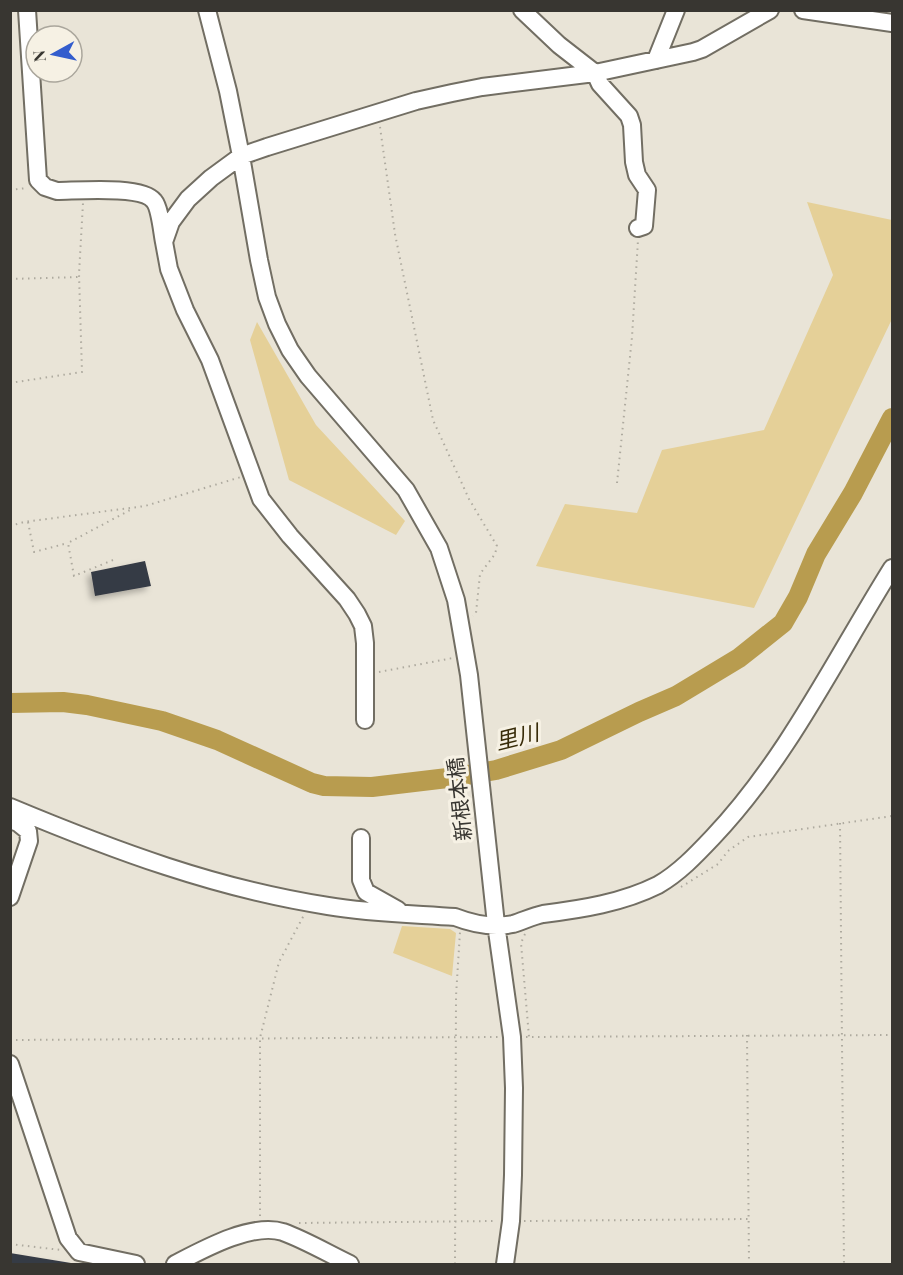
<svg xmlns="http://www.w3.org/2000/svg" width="903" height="1275" font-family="'Playfair Display','Noto Sans JP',serif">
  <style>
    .green { fill: #e5d098 }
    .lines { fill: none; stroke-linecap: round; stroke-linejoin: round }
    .river { stroke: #b89c4f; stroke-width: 20 }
    .building { fill: #363a44; filter: url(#shadow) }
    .minor-casing { stroke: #726e63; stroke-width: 20 }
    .path { stroke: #aeaa9f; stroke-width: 2; stroke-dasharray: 1.5 4.5; stroke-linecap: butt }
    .minor { stroke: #fff; stroke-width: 16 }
    .labels { text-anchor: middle; stroke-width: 6; stroke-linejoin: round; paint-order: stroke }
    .street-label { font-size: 21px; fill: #383631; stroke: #f6f1e4 }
    .water-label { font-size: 22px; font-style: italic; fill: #382c09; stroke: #f6f1e4 }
  </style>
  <defs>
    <filter id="shadow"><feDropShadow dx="-4" dy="4" stdDeviation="3" flood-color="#0004"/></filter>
  </defs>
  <rect width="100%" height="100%" fill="#e9e4d7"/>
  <path class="green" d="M 807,202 L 892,220 L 892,319 L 754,608 L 536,566 L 565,504 L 637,513 L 662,450 L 764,430 L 833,275 Z
    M 257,322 L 316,425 L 405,521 L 396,535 L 289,480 L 250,340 Z
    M 402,926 L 450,929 L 456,933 L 452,976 L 393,953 Z"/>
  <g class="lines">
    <path class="river" d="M 10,703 L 63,702 L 87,705 L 162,721 L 217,740 L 312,783 L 324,786 L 372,787 L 456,777 L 496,770 L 561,750 L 639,712 L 676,696 L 739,658 L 783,623 L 798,597 L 816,554 L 853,493 L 892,418"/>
  </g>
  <path class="building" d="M 145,561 L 151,586 L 95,596 L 91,572 Z
    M 10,1253 L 71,1263 L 71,1264 L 10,1264 Z"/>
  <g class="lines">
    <defs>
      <path id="minor" d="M 27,10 L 38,180 L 45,187 L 57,191 C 77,191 142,185 154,201 C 160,208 162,232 164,242
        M 207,10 L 228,91 L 241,156 L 259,260 L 267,297 L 277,324 L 290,350 L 308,376 L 406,490 L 439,548 L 456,600 L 469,675 L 496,924 L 512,1037 L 514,1088 L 513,1175 L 511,1221 L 505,1264
        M 522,10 L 559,45 L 595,73 L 600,84 L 629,116 L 632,125 L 634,162 L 637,175 L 647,190 L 644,226 L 638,228
        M 803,10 L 892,23
        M 656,60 L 676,10
        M 365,720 L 365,643 L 363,626 L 357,614 L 347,599 L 290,536 L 261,499 L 210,360 L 185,310 L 169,269 L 164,242 L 171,222 L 188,199 L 211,178 L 241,156 L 267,147 L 416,101 L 452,93 L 482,87 L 595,73 L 693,52 L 702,49 L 770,10
        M 10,807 C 113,850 217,889 328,906 C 369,913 413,914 455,917 C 473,924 493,928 513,924 C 523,921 533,916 543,914 C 582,909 622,903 658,885 C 679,873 696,855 713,837 C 787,759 835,659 892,568
        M 10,820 L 18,823 L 28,831 L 29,841 L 10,897
        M 361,838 L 361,880 L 366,892 L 398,910
        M 10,1064 L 68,1238 L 79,1252 L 136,1264
        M 175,1264 C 202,1250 252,1222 283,1232 C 305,1240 329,1254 350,1264"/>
    </defs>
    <use href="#minor" class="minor-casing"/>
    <path class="path" d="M 380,127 L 395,234 L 433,420 L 469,499 L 497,546 L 495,554 L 480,574 L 476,613 L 473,616
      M 10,190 L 27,188
      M 10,279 L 79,277
      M 10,383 L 82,372 L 79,274 L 83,203
      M 617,483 L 632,337 L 638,240
      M 28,522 L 34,552 L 68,543
      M 10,526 L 24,522 L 145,506 L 241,477
      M 113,560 L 74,576 L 68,543 L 132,509
      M 379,672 L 453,658
      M 840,823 L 844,1264
      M 681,887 L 718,864 L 728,851 L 748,837 L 892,816
      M 525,934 L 521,943 L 529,1037
      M 747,1035 L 749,1264
      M 526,1037 L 892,1035
      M 10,1040 L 500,1037
      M 260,1216 L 260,1038 L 279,962 L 304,915
      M 524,1221 L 749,1219
      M 299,1223 L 497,1221
      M 10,1244 L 61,1250
      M 455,1264 L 456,996 L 460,932"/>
    <use href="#minor" class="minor"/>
  </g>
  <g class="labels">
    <g class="street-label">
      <text transform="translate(460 799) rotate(-96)" y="7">新根本橋</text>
    </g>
    <g class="water-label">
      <text transform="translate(517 737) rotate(-14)" y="8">里川</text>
    </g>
  </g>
  <rect width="903" height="1275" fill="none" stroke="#383631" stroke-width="24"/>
  <g transform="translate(54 54) rotate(262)"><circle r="28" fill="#f6f1e4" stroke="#aaa69c" stroke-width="1.5"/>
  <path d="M0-4.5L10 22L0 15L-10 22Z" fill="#335dcd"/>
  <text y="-9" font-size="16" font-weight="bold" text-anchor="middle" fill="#383631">N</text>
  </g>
</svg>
